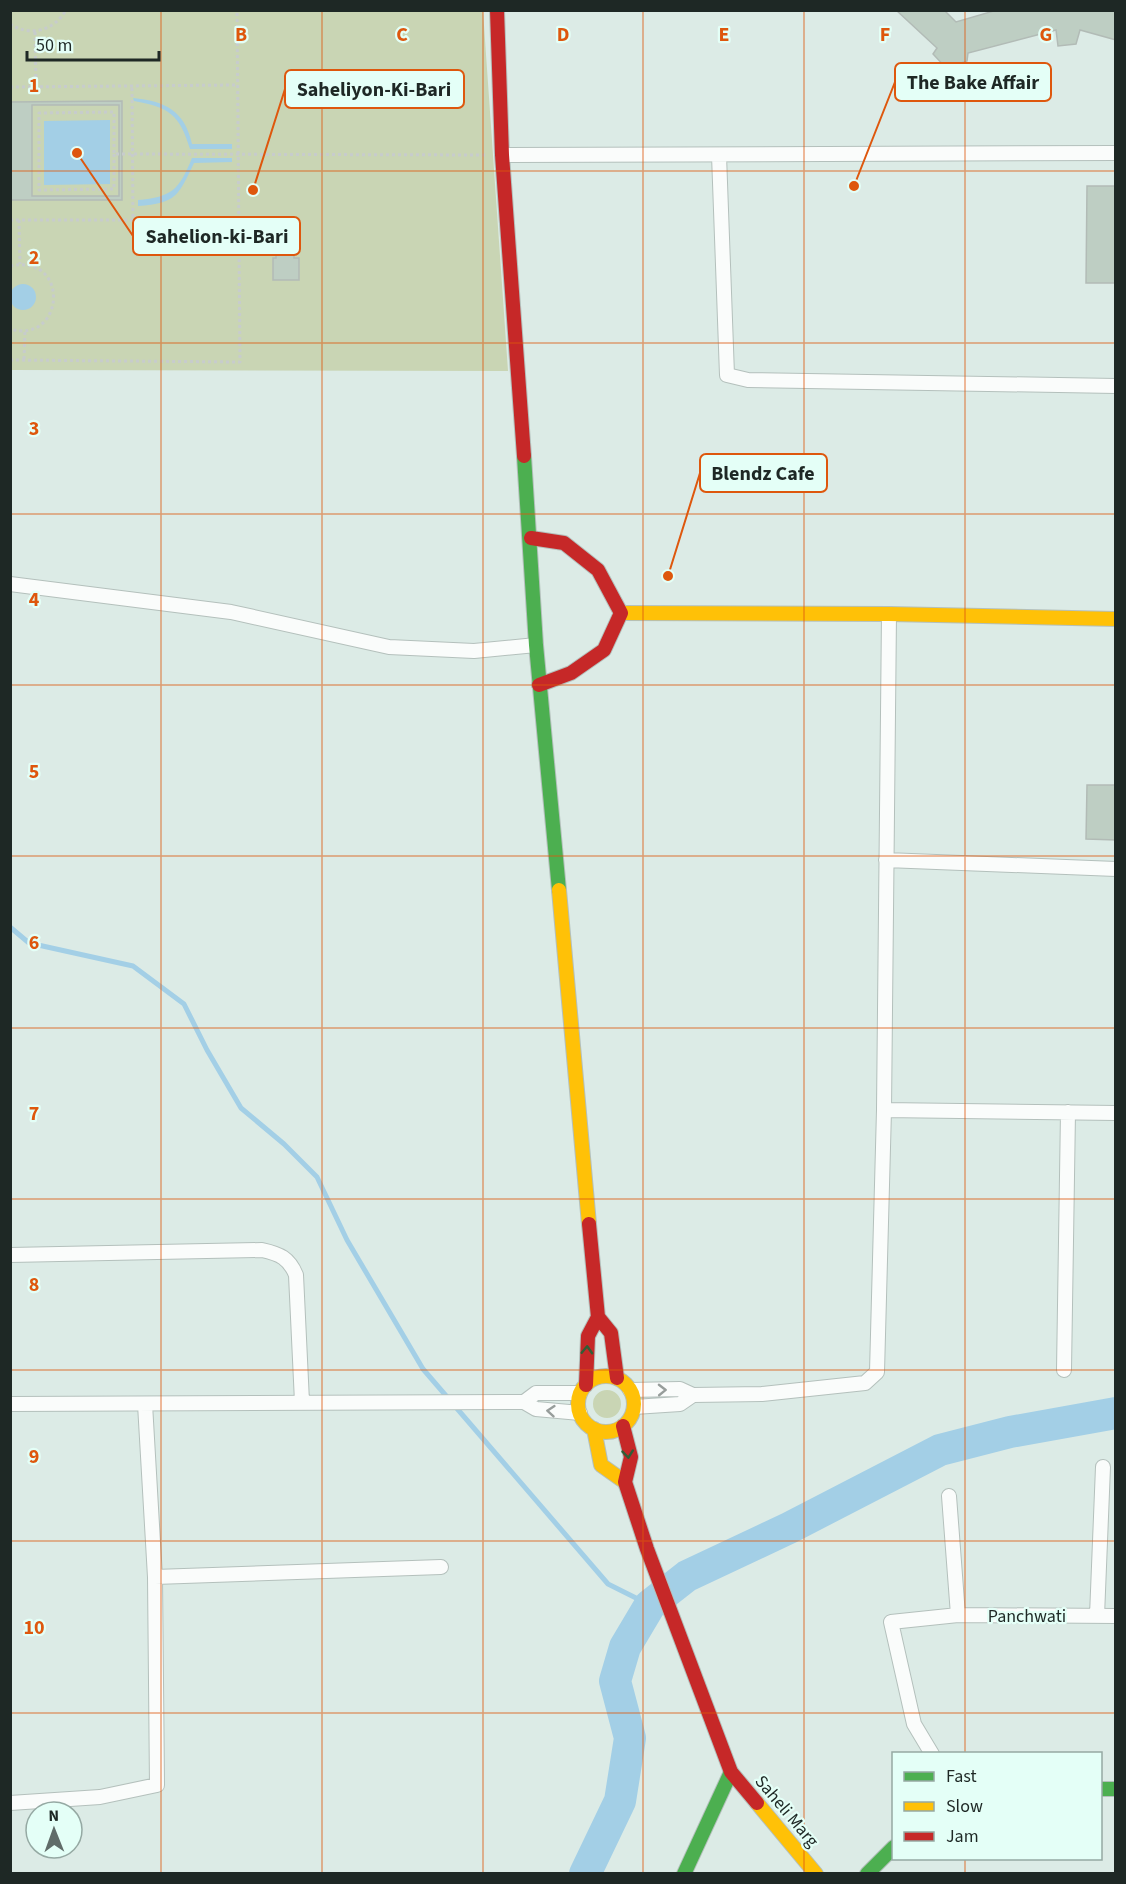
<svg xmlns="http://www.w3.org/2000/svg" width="1126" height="1884" font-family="'Source Sans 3',sans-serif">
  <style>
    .green { fill: #c9d5b4 }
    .water { fill: #a3cfe6 }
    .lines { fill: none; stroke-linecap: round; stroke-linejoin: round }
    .stream { stroke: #a3cfe6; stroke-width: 5 }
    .river { stroke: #a3cfe6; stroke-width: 32 }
    .building { fill: #becec3; stroke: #b2bbb6; stroke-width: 1.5; fill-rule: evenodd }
    .street-casing { stroke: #b4c0bc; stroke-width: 16 }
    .fast-casing { stroke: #b4c0bc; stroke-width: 16 }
    .slow-casing { stroke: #b4c0bc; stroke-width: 16 }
    .jam-casing { stroke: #b4c0bc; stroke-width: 16 }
    .path { stroke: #c7cccc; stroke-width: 3; stroke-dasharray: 3 3; stroke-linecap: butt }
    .street { stroke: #fafcfb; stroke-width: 14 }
    .fast { stroke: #4caf50; stroke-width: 14 }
    .slow { stroke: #ffc107; stroke-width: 14 }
    .jam { stroke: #c62828; stroke-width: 14 }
    .oneway { stroke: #305e36 }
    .oneway2 { stroke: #979d9b }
    .grid { fill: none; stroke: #de570d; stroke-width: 1.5; stroke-opacity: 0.55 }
    .labels { text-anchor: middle; stroke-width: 4.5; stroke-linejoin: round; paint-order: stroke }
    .street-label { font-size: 18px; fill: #1e2825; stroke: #e4fff7 }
    .grid-label { font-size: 20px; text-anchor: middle; font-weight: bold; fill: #de570d; stroke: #e4fff7; stroke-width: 4.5; stroke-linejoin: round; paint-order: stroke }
    .leader { fill: none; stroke: #de570d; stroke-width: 2 }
    .callout-dot { fill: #de570d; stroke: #e4fff7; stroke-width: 2 }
    .callout { fill: #e4fff7; stroke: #de570d; stroke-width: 2 }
    .callout-label { font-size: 20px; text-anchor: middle; font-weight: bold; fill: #1e2825 }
  </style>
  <rect width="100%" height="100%" fill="#dcebe6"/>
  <path class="green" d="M 11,11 L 483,11 L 508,371 L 11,370 Z
    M593 1404a14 14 0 1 1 28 0a14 14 0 1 1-28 0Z"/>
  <path class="water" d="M 133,98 C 165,101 185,111 192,144 L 232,144 L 232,149 L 190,149 C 180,115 169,107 134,101 Z
    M 110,120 L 110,184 L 44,185 L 44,121 Z
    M 192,158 L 232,158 L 232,162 L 194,163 C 178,196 177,203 138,206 L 138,200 C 172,197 179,190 192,158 Z
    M10 297a13 13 0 1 1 26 0a13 13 0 1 1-26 0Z"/>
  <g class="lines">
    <path class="stream" d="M 10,927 L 29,943 L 133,966 L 184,1004 L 207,1050 L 241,1108 L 284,1144 L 317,1177 L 347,1240 L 423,1369 L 608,1584 L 650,1605"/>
    <path class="river" d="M 585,1874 L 620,1801 L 630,1738 L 615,1681 L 625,1647 L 650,1605 L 687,1576 L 789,1528 L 940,1450 L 1010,1432 L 1116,1413"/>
  </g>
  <path class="building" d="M 896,10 L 944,10 L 956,22 L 997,10 L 1116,10 L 1116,40 L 1080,30 L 1076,44 L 1058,46 L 1056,30 L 968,53 L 967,61 L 946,68 L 933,54 L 937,48 Z
    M 122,101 L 122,200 L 10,200 L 10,102 ZM 32,105 L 119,105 L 119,196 L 32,196 Z
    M 1087,186 L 1116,186 L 1116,283 L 1086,283 Z
    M 276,252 L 294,252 L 294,258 L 299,258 L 299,280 L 273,280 L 273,258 L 276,258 Z
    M 1087,785 L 1116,785 L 1116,840 L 1086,839 Z"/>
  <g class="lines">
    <defs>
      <path id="street" d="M 502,155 L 1116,153
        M 719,155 L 727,375 L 748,380 L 1116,386
        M 10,584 L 231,612 L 389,647 L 474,651 L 536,645
        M 886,860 L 1116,869
        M 884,1110 L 1116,1113
        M 10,1255 L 262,1250 C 280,1254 289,1258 296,1275 L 302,1402
        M 1064,1370 L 1068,1112
        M 630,1390 L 680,1389 L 693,1395 L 762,1394 L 865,1383 L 877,1372 L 884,1110 L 889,614
        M 524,1402 L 536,1393 L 580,1393
        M 10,1404 L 524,1402 L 536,1409 L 580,1413
        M 634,1407 L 680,1404 L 693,1395
        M 949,1496 L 958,1615
        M 155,1577 L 441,1567
        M 1097,1616 L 1103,1467
        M 932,1754 L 914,1724 L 891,1622 L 958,1615 L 1116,1616
        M 10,1803 L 100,1797 L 157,1785 L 155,1577 L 145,1404"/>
      <path id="fast" d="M 524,456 L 536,645 L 559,890
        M 1100,1789 L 1116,1789
        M 684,1874 L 731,1772
        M 867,1874 L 894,1847"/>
      <path id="slow" d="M 621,613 L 889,614 L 1116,619
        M 559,890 L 589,1224
        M578 1404a28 28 0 1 1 56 0a28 28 0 1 1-56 0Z
        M 594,1429 L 601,1465 L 625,1482
        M 757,1803 L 816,1874"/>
      <path id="jam" d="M 497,10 L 502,155 L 524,456
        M 531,538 L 564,543 L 598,570 L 621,613 L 604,650 L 571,673 L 539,685
        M 598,1317 L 611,1333 L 617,1378
        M 586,1385 L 588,1336 L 598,1317 L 589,1224
        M 623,1426 L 631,1457 L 625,1482 L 647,1549 L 731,1772 L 757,1803"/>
    </defs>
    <use href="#street" class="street-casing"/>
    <use href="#fast" class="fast-casing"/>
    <use href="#slow" class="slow-casing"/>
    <use href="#jam" class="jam-casing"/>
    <path class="path" d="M 10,24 C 30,37 54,31 66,10
      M 35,32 L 36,87
      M 10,87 L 237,85
      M 114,154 L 114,189 L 39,190 L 39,113 L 114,112 L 114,154 L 119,154
      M 122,154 L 486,155
      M 10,220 L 133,220 L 132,86
      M 19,220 L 20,264
      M 10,266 C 71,253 65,345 10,329
      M 24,359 L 25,331
      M 10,360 L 240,362 L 237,10"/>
    <use href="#street" class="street"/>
    <use href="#fast" class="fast"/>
    <use href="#slow" class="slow"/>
    <use href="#jam" class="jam"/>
  </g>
  <defs><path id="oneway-chevron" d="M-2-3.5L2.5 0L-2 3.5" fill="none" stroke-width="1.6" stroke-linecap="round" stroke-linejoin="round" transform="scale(1.5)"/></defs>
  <g class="oneway">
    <use href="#oneway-chevron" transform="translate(587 1350) rotate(-88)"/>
    <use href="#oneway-chevron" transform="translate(628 1454) rotate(84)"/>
  </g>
  <g class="oneway2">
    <use href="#oneway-chevron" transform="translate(662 1390) rotate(-1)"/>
    <use href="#oneway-chevron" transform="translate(551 1411) rotate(-175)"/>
  </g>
  <path class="grid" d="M 161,10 L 161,1874M 322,10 L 322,1874M 483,10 L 483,1874M 643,10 L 643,1874M 804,10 L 804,1874M 965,10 L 965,1754M 10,171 L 1116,171M 10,343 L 1116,343M 10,514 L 1116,514M 10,685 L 1116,685M 10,856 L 1116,856M 10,1028 L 1116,1028M 10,1199 L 1116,1199M 10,1370 L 1116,1370M 10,1541 L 1116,1541M 10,1713 L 1116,1713M 965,1858 L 965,1874"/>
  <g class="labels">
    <g class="street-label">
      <text x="1027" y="1622">Panchwati</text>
      <text transform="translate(787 1811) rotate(50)" y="6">Saheli Marg</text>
    </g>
  </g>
  <g class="grid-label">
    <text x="241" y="41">B</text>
    <text x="402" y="41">C</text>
    <text x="563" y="41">D</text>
    <text x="724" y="41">E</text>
    <text x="885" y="41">F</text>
    <text x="1046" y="41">G</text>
    <text x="34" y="92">1</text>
    <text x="34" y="264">2</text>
    <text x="34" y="435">3</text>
    <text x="34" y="606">4</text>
    <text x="34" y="778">5</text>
    <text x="34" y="949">6</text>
    <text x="34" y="1120">7</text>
    <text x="34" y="1291">8</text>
    <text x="34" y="1463">9</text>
    <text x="34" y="1634">10</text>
  </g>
  <path class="leader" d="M854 186L895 82M253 190L285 89M77 153L133 236M668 576L700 473"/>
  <g class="callout-dot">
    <circle cx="854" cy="186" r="6"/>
    <circle cx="253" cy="190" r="6"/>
    <circle cx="77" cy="153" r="6"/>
    <circle cx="668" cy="576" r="6"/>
  </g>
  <g class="callout">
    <rect x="895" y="63" width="156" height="38" rx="6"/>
    <rect x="285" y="70" width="179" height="38" rx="6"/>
    <rect x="133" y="217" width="167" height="38" rx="6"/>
    <rect x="700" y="454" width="127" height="38" rx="6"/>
  </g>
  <g class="callout-label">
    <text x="973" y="89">The Bake Affair</text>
    <text x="374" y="96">Saheliyon-Ki-Bari</text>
    <text x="217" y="243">Sahelion-ki-Bari</text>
    <text x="763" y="480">Blendz Cafe</text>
  </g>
  <rect width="1126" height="1884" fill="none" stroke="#1e2825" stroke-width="24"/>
  <rect x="892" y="1752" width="210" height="108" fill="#e4fff7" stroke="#95a9a3" stroke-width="1.5"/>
  <rect x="904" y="1772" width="30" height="9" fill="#4caf50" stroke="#95a9a3" stroke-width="1.5"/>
  <text x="946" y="1782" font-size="18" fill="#1e2825">Fast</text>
  <rect x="904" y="1802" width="30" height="9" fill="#ffc107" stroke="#95a9a3" stroke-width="1.5"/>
  <text x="946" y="1812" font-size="18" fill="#1e2825">Slow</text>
  <rect x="904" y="1832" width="30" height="9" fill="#c62828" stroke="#95a9a3" stroke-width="1.5"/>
  <text x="946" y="1842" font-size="18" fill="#1e2825">Jam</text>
  <g transform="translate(54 1830) rotate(359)"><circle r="28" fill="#e4fff7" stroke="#95a9a3" stroke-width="1.5"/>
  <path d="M0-4.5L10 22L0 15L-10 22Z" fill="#606c69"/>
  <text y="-9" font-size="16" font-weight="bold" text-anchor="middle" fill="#1e2825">N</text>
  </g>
  <path d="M27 51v9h132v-9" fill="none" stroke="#1e2825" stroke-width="3"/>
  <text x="36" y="51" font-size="18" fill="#1e2825" stroke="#e4fff7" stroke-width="4.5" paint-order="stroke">50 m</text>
</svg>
